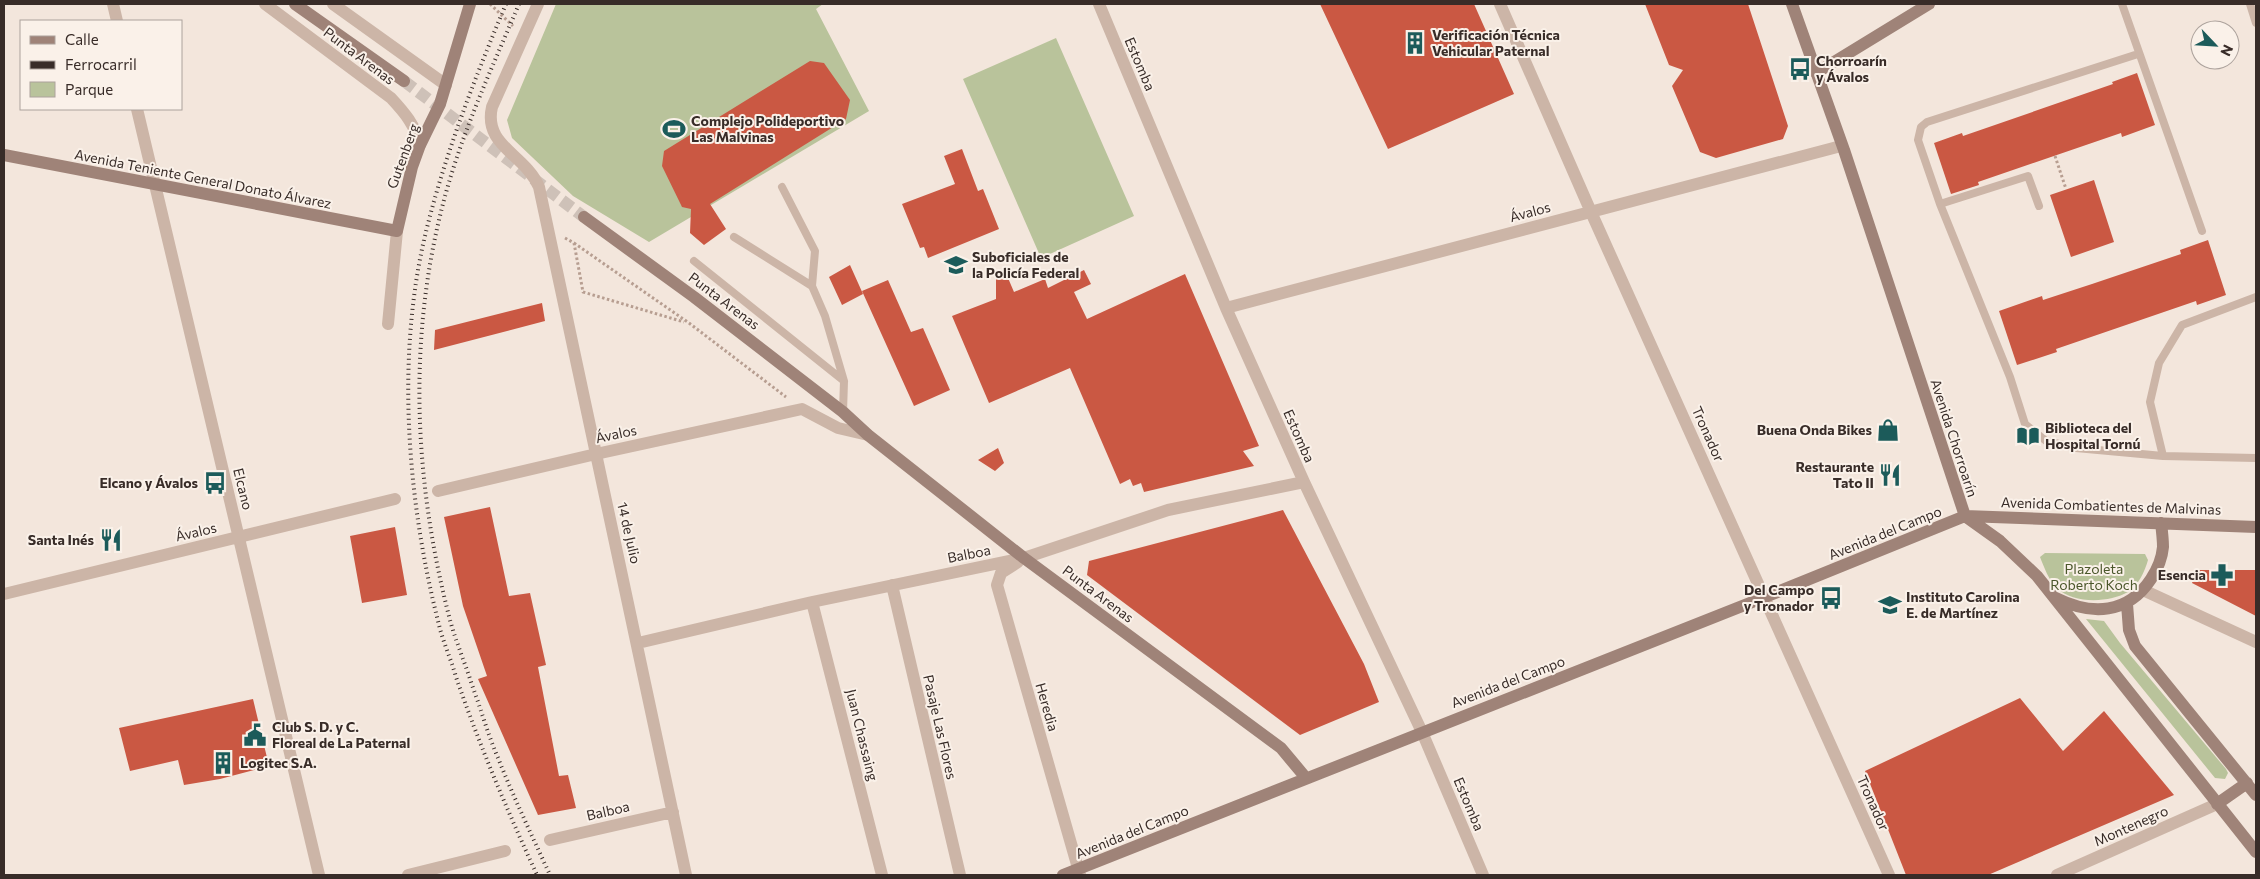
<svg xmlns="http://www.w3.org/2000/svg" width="2260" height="879" font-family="Commissioner,sans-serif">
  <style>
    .green { fill: #b9c39b }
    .building { fill: #ca5843 }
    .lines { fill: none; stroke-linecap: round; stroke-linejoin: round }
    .secondary-tunnel { stroke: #cec1b8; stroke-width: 12; stroke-dasharray: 12 6; stroke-linecap: butt }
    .path { stroke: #b79e91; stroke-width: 3; stroke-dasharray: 2.5 2.5; stroke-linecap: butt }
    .lane { stroke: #ccb5a7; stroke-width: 8 }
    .street { stroke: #ccb5a7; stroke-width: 12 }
    .secondary { stroke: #9f8378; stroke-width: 12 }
    .rail { stroke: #382c28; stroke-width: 4; stroke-dasharray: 1 4; stroke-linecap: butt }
    .labels { text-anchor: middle; stroke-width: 4; stroke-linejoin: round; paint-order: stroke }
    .poi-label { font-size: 14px; font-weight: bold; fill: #382c28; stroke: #faf1e9; text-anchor: start }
    .street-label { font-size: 14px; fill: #382c28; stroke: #faf1e9 }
    .park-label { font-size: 14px; fill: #4b572b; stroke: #faf1e9 }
  </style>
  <rect width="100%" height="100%" fill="#f3e6dc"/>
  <path class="green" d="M 556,4 L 823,4 L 816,9 L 869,111 L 649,242 L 573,196 L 512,138 L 507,120 Z
    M 1056,38 L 1134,216 L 1041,258 L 963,79 Z
    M 2045,553 L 2145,554 L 2148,560 C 2145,571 2138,586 2128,592 C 2109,603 2073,604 2057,588 C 2049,581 2044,567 2040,557 Z
    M 2086,619 L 2104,621 L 2120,643 L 2226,769 L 2228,773 L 2225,779 L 2215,778 Z"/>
  <path class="building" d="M 1320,4 L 1474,4 L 1514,94 L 1388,149 Z
    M 1645,4 L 1748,4 L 1788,126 L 1783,139 L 1716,158 L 1700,152 L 1672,86 L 1683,70 L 1669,65 Z
    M 810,61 L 824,63 L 850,100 L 846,119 L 710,204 L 726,229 L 704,245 L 690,233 L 691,209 L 682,207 L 662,166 L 664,151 Z
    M 2137,73 L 2155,125 L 2122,137 L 2121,133 L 1978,182 L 1979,185 L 1951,194 L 1934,143 L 1962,133 L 1963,136 L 2113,84 L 2112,82 Z
    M 962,149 L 978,191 L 983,189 L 999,229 L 928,258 L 924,247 L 920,248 L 902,204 L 955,184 L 944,156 Z
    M 2094,180 L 2114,242 L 2071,257 L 2050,195 Z
    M 2208,240 L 2226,295 L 2197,305 L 2196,301 L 2056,349 L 2057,352 L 2017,365 L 1999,311 L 2042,296 L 2043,300 L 2092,284 L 2181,254 L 2180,250 Z
    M 850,265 L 863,294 L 842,305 L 829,277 Z
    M 1084,270 L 1091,284 L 1074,292 L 1087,319 L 1185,274 L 1259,446 L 1243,451 L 1254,466 L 1144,492 L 1141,483 L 1133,486 L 1130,479 L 1120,484 L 1070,368 L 989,403 L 952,316 L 996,299 L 996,279 L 1008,278 L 1014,292 L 1045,279 L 1048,288 Z
    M 888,280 L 911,332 L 923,328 L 950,390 L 914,406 L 862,291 Z
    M 542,303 L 545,321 L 434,350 L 435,330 Z
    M 998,448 L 1004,463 L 995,471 L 978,460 Z
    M 490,507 L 509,596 L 530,593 L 546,665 L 538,667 L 559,776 L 568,775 L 576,808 L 538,815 L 478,679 L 487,676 L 463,606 L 444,517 Z
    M 1283,510 L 1364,664 L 1379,702 L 1300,735 L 1087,575 L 1089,561 Z
    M 395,527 L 407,595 L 362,603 L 350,536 Z
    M 2197,570 L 2256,570 L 2256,616 L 2192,583 Z
    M 2020,698 L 2063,751 L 2104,711 L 2174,795 L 1988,875 L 1906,875 L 1865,771 Z
    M 253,699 L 269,766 L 220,779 L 184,785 L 178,760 L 130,771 L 119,728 Z"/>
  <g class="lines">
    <path class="secondary-tunnel" d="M 404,81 L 584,217"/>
    <path class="path" d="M 490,4 L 513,26
      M 2055,156 L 2066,189
      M 565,238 L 574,243 L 583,292 L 684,322
      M 574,243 L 689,323 L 786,397"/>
    <path class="lane" d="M 2122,4 L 2202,231
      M 2250,4 L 2256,23
      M 782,187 L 815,251 L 812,286 L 825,316 L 844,381
      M 1940,204 L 2010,377 L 2025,424 L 2046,441 L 2076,448 L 2163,456
      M 2039,206 L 2028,176 L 1940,204 L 1918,140 L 1921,127 L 1927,122 L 2138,54
      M 734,237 L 812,286
      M 694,261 L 844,381 L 843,412
      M 2256,297 L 2182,325 L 2159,363 L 2150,402 L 2163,456 L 2256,458"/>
    <path class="street" d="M 113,4 L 117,21
      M 265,4 L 391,98 C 405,113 415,125 420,145
      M 333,4 L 446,85
      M 538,4 L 492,107 C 483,146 525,154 539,187 L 686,875
      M 1099,4 L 1226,308 L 1304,482 L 1422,732 L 1483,875
      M 1500,4 L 1591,212 L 1889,875
      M 137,109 L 319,875
      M 1226,308 L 1841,146
      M 388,324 L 397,231
      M 438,491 L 596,454 L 802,409 L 838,428 L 868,435
      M 1018,562 L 1001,573 L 997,585 L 1080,875
      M 892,585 L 960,875
      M 2143,590 L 2256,642
      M 4,594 L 395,499
      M 812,602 L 882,875
      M 638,643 L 812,602 L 1024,558 L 1168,510 L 1304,482
      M 550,840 L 673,812
      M 408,875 L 505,851
      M 2057,875 L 2217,804"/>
    <path class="secondary" d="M 295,4 L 404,81
      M 1792,4 L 1844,150 L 1965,516 L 2000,541 L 2037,576 L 2256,852
      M 1816,73 L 1929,4
      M 4,155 L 397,231 L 412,167 L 420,145 L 440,104 L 470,4
      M 584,217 L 694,297 L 843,412 L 868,435 L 1024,558 L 1281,748 L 1306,778
      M 2056,598 C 2092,616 2128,614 2151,579 C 2157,570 2162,558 2163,547 C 2163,539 2162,531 2161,523
      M 2127,604 L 2129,630 L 2135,646 L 2256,795
      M 2217,804 L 2247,783
      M 1063,875 L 1765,597 L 1965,516 L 2256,527"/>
    <path class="rail" d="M 506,4 C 474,80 443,159 424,240 C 396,363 408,504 439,625 C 443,642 451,659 456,677 C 479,744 507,810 537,875
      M 519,4 C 492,68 462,132 444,200 C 407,339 414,482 450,620 C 456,642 465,663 472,685 C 481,709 488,735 498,758 C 514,798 532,836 550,875"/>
  </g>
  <defs>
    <symbol id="building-bare" viewBox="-9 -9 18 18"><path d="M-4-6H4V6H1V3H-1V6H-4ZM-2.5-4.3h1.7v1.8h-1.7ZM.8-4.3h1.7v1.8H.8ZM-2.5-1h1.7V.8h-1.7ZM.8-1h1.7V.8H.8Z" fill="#1c5b5a" stroke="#faf1e9" stroke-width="2.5" paint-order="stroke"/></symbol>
    <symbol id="bus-bare" viewBox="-9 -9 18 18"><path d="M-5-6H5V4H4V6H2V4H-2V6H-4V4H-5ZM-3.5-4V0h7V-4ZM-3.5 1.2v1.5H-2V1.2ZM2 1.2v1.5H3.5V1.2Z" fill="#1c5b5a" stroke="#faf1e9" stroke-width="2.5" paint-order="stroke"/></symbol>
    <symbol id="stadium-bare" viewBox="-9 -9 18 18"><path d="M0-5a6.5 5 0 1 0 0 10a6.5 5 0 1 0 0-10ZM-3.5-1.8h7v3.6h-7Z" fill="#1c5b5a" stroke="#faf1e9" stroke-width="2.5" paint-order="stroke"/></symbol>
    <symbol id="university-bare" viewBox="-9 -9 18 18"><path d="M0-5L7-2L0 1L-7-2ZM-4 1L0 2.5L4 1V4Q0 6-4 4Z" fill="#1c5b5a" stroke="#faf1e9" stroke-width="2.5" paint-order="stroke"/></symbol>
    <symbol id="shop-bare" viewBox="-9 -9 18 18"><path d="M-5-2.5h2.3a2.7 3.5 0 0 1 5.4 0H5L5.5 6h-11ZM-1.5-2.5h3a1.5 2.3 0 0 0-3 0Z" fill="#1c5b5a" stroke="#faf1e9" stroke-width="2.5" paint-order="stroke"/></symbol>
    <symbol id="library-bare" viewBox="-9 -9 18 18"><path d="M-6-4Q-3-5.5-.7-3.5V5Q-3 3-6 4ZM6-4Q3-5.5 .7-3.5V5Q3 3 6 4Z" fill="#1c5b5a" stroke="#faf1e9" stroke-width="2.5" paint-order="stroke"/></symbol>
    <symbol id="restaurant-bare" viewBox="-9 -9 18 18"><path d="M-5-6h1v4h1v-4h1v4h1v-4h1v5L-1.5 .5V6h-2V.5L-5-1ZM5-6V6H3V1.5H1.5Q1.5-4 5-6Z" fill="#1c5b5a" stroke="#faf1e9" stroke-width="2.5" paint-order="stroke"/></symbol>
    <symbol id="pharmacy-bare" viewBox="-9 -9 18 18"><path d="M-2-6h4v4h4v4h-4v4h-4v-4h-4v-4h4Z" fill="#1c5b5a" stroke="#faf1e9" stroke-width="2.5" paint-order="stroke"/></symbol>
    <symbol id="school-bare" viewBox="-9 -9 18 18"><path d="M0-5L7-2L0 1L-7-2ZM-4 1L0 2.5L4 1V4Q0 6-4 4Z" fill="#1c5b5a" stroke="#faf1e9" stroke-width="2.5" paint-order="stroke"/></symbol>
    <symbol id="civic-bare" viewBox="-9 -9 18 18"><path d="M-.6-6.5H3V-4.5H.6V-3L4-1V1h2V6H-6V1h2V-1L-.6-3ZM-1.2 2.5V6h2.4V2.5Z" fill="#1c5b5a" stroke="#faf1e9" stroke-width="2.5" paint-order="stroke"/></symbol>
  </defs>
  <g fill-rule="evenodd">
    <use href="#building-bare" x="1399" y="27" width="32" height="32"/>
    <use href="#bus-bare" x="1784" y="53" width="32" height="32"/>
    <use href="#stadium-bare" x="658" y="113" width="32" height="32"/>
    <use href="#university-bare" x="940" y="249" width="32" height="32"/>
    <use href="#shop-bare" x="1872" y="414" width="32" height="32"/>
    <use href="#library-bare" x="2012" y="420" width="32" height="32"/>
    <use href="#restaurant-bare" x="1874" y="459" width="32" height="32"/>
    <use href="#bus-bare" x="199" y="467" width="32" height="32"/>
    <use href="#restaurant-bare" x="95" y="524" width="32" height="32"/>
    <use href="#pharmacy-bare" x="2206" y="559" width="32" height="32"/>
    <use href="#bus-bare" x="1815" y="582" width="32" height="32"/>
    <use href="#school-bare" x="1874" y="589" width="32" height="32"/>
    <use href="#civic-bare" x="239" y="719" width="32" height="32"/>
    <use href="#building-bare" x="207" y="747" width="32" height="32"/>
  </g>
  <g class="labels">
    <g class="poi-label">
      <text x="1432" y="40">Verificación Técnica<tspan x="1432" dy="16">Vehicular Paternal</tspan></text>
      <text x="1816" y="66">Chorroarín<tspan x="1816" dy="16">y Ávalos</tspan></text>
      <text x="691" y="126">Complejo Polideportivo<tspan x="691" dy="16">Las Malvinas</tspan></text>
      <text x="972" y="262">Suboficiales de<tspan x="972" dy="16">la Policía Federal</tspan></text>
      <text x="2045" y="433">Biblioteca del<tspan x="2045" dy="16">Hospital Tornú</tspan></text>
      <text x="1872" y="435" text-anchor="end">Buena Onda Bikes</text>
      <text x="1874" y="472" text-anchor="end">Restaurante<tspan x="1874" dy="16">Tato II</tspan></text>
      <text x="198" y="488" text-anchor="end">Elcano y Ávalos</text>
      <text x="94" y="545" text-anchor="end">Santa Inés</text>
      <text x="2206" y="580" text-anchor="end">Esencia</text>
      <text x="1814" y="595" text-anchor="end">Del Campo<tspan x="1814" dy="16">y Tronador</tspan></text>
      <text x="1906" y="602">Instituto Carolina<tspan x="1906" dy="16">E. de Martínez</tspan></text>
      <text x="272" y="732">Club S. D. y C.<tspan x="272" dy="16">Floreal de La Paternal</tspan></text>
      <text x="240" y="768">Logitec S.A.</text>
    </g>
    <g class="street-label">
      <text transform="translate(359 56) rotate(37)" y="5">Punta Arenas</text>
      <text transform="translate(1140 64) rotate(67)" y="5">Estomba</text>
      <text transform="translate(403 156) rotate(-70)" y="5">Gutenberg</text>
      <text transform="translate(203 179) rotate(11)" y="5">Avenida Teniente General Donato Álvarez</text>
      <text transform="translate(1530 212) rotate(-15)" y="5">Ávalos</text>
      <text transform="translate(724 301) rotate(37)" y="5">Punta Arenas</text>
      <text transform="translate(616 434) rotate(-12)" y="5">Ávalos</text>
      <text transform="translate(1708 434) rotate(66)" y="5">Tronador</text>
      <text transform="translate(1299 436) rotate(66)" y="5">Estomba</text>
      <text transform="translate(1954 438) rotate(72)" y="5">Avenida Chorroarín</text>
      <text transform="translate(243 489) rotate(76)" y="5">Elcano</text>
      <text transform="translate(2111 506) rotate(2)" y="5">Avenida Combatientes de Malvinas</text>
      <text transform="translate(196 532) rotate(-13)" y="5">Ávalos</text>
      <text transform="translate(629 533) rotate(77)" y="5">14 de Julio</text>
      <text transform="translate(1885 533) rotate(-22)" y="5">Avenida del Campo</text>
      <text transform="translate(969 554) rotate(-11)" y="5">Balboa</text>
      <text transform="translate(1098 594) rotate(37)" y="5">Punta Arenas</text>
      <text transform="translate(1508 682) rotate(-21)" y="5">Avenida del Campo</text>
      <text transform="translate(1047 707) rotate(74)" y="5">Heredia</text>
      <text transform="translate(940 727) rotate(77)" y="5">Pasaje Las Flores</text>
      <text transform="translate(862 735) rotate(76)" y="5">Juan Chassaing</text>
      <text transform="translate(1873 803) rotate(66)" y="5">Tronador</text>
      <text transform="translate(1469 804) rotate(67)" y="5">Estomba</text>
      <text transform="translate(608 811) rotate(-13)" y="5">Balboa</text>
      <text transform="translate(2131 826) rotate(-24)" y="5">Montenegro</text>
      <text transform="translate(1132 832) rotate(-22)" y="5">Avenida del Campo</text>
    </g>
    <g class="park-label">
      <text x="2094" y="574">Plazoleta<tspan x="2094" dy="16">Roberto Koch</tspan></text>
    </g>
  </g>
  <rect width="2260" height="879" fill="none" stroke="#382c28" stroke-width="10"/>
  <rect x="20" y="20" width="162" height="90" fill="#faf1e9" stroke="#aca29c"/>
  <rect x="30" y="36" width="25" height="8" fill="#9f8378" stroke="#aca29c"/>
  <text x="65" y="45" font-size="15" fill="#382c28">Calle</text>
  <rect x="30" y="61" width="25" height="8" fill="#382c28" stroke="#aca29c"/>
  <text x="65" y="70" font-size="15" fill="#382c28">Ferrocarril</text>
  <rect x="30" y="82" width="25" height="15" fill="#b9c39b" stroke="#aca29c"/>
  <text x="65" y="95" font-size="15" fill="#382c28">Parque</text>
  <g transform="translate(2215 45) rotate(115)"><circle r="24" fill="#faf1e9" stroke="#aca29c"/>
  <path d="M0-4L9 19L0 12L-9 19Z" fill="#1c5b5a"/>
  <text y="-8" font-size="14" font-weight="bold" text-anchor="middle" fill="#382c28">N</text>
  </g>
</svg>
